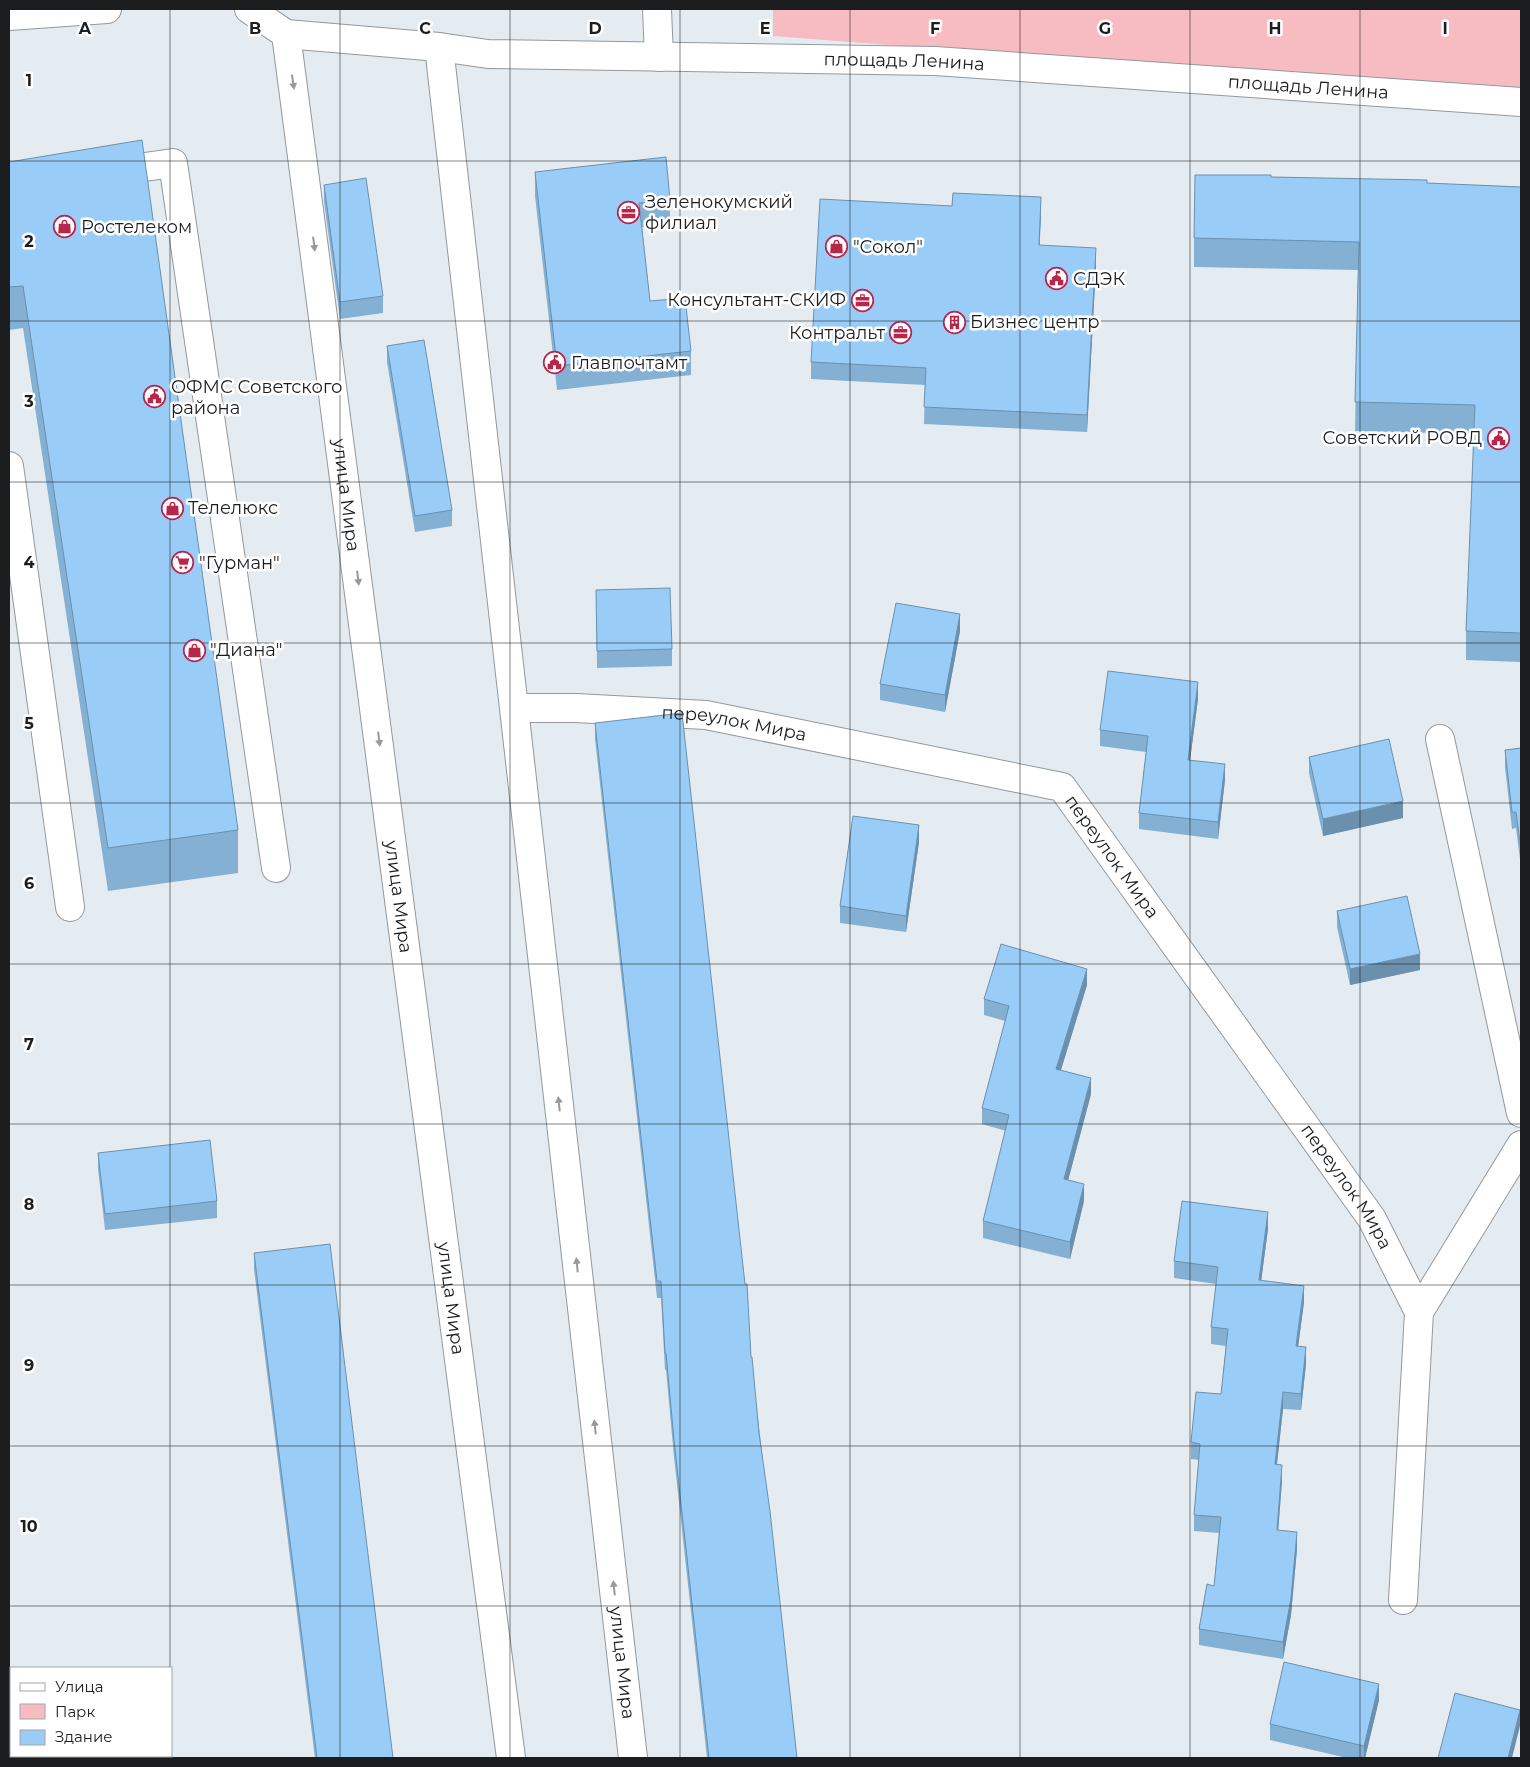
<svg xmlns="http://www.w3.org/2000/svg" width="1530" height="1767" font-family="Montserrat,sans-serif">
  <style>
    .green { fill: #f7bcc2 }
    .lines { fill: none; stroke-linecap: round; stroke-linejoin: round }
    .minor-casing { stroke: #92989d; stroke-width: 30 }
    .minor { stroke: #fff; stroke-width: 28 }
    .wall { fill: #84b0d4 }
    .shaded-wall { fill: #6b90ad }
    .building { fill: #99cdf7; stroke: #6b90ad }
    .oneway { fill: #98999a }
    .grid { fill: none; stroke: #1b1d1f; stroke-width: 1; stroke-opacity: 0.55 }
    .labels { text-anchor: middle; stroke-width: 5; stroke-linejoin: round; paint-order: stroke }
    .street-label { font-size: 18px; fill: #1b1d1f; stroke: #fff }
    .poi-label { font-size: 18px; fill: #1b1d1f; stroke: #fff; text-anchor: start }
    .grid-label { font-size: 16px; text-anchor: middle; font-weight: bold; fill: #1b1d1f; stroke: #fff; stroke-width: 5; stroke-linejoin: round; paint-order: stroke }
  </style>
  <rect width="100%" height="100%" fill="#e5ecf1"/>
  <path class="green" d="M 773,9 L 1521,9 L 1521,95 L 773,36 Z"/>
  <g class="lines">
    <defs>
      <g id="minor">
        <path id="s1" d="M 249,9 L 286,34 L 439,47 L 488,54 L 935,61 L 1521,102"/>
        <path d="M 657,9 L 659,57"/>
        <path d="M 9,16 L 107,9"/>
        <path id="s2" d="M 286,34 L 511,1758"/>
        <path id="s3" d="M 439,47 L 633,1758"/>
        <path d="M 109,172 L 173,163 L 276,868"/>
        <path d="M 9,466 L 70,907"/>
        <path id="s4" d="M 515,708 L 576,708 L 706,715 L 1062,787 L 1372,1219 L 1419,1312 L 1403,1600"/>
        <path d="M 1440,739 L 1521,1113"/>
        <path d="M 1419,1312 L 1521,1145"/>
      </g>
    </defs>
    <use href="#minor" class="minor-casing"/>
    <use href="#minor" class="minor"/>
  </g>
  <path class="wall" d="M 9,162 L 238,830 L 238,873 L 108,891 L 23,328 L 9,330 Z
    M 535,172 L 670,200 L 670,225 L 642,227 L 650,301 L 691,351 L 691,375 L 557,390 L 535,196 Z
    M 1271,177 L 1521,187 L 1521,662 L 1466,660 L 1466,631 L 1474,434 L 1355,431 L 1358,270 L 1194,267 L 1194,238 Z
    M 324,185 L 383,296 L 383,313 L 340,319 L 324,202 Z
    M 1041,214 L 1039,245 L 1096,265 L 1087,432 L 924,424 L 925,385 L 811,379 L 811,362 Z
    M 387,346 L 452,510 L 452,526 L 415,532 L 387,362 Z
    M 596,590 L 672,649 L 672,666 L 597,668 Z
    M 960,631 L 945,712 L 880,700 L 880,684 Z
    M 1198,699 L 1190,760 L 1225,780 L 1218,839 L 1139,829 L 1139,813 L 1146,752 L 1100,746 L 1100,730 Z
    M 595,723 L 751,1357 L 797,1758 L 707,1758 L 674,1457 L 666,1370 L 665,1370 L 661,1298 L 657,1298 L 595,739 Z
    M 1521,748 L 1521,867 L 1516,828 L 1512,829 L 1505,767 L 1505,750 Z
    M 1309,757 L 1403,818 L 1323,836 L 1309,773 Z
    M 919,842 L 906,932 L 840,923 L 840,906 Z
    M 1337,911 L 1420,970 L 1350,985 L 1337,927 Z
    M 1087,985 L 1061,1070 L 1091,1094 L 1068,1180 L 1084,1201 L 1070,1259 L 983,1238 L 983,1221 L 1006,1131 L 982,1124 L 982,1108 L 1005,1021 L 984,1015 L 984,999 Z
    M 98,1153 L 217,1201 L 217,1218 L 105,1230 L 98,1169 Z
    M 1268,1229 L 1261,1281 L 1304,1302 L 1298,1346 L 1306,1364 L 1301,1410 L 1283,1409 L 1277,1464 L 1282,1481 L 1278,1530 L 1297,1549 L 1291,1615 L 1283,1659 L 1199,1645 L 1199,1629 L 1214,1586 L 1219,1533 L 1194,1531 L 1194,1515 L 1199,1460 L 1191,1459 L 1191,1442 L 1221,1394 L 1226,1346 L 1211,1344 L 1211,1327 L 1216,1284 L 1174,1278 L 1174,1261 Z
    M 254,1253 L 393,1758 L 315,1758 L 254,1269 Z
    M 1379,1700 L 1365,1758 L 1347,1758 L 1270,1740 L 1270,1724 Z"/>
  <path class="shaded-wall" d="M 1041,197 L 1041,214 L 1039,262 L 1039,245 Z
    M 1096,248 L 1096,265 L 1087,432 L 1087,415 Z
    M 960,614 L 960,631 L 945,712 L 945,695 Z
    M 1198,682 L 1198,699 L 1188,776 L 1188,760 Z
    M 1225,764 L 1225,780 L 1218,839 L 1218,822 Z
    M 1403,801 L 1403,818 L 1323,836 L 1323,819 Z
    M 919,825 L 919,842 L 906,932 L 906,916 Z
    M 1420,954 L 1420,970 L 1350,985 L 1350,969 Z
    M 1087,969 L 1087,985 L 1056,1086 L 1056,1069 Z
    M 1091,1078 L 1091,1094 L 1064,1196 L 1064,1179 Z
    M 1084,1184 L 1084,1201 L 1070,1259 L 1070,1242 Z
    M 1268,1212 L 1268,1229 L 1259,1297 L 1259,1280 Z
    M 1304,1286 L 1304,1302 L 1296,1363 L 1296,1346 Z
    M 1306,1347 L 1306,1364 L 1301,1410 L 1301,1394 Z
    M 1283,1392 L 1283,1409 L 1275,1481 L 1275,1464 Z
    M 1282,1465 L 1282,1481 L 1277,1547 L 1277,1530 Z
    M 1297,1532 L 1297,1549 L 1291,1615 L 1283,1659 L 1283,1642 Z
    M 1379,1684 L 1379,1700 L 1365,1758 L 1364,1758 L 1364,1746 Z
    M 1520,1710 L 1520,1726 L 1512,1758 L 1508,1758 Z"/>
  <path class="building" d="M 142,140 L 238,830 L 108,848 L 23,286 L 9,287 L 9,162 Z
    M 666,157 L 670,200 L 639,203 L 650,301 L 685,298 L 691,351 L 557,366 L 535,172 Z
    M 1195,175 L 1271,175 L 1271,177 L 1427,180 L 1427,183 L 1521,187 L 1521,633 L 1466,631 L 1475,405 L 1355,402 L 1359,242 L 1194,238 Z
    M 366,178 L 383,296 L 340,302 L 324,185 Z
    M 953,193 L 1041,197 L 1039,245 L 1096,248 L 1087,415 L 924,407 L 926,368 L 811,362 L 820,199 L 952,206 Z
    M 424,340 L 452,510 L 415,516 L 387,346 Z
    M 670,588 L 672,649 L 597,651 L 596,590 Z
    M 896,603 L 960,614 L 945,695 L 880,684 Z
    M 1108,671 L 1198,682 L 1188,760 L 1225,764 L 1218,822 L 1139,813 L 1148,736 L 1100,730 Z
    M 682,713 L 745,1284 L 747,1284 L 751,1357 L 752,1357 L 759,1433 L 770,1511 L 797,1758 L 709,1758 L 674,1440 L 666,1353 L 665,1353 L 661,1281 L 657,1281 L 595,723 Z
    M 1389,739 L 1403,801 L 1323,819 L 1309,757 Z
    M 1521,748 L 1521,850 L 1516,812 L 1512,812 L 1505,750 Z
    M 853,816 L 919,825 L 906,916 L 840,906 Z
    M 1407,896 L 1420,954 L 1350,969 L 1337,911 Z
    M 1001,944 L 1087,969 L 1056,1069 L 1091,1078 L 1064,1179 L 1084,1184 L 1070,1242 L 983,1221 L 1009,1115 L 982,1108 L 1009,1006 L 984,999 Z
    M 210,1140 L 217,1201 L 105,1214 L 98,1153 Z
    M 1182,1201 L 1268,1212 L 1259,1280 L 1304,1286 L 1296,1346 L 1306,1347 L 1301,1394 L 1283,1392 L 1275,1464 L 1282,1465 L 1277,1530 L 1297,1532 L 1291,1598 L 1283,1642 L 1199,1629 L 1207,1584 L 1214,1586 L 1221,1517 L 1194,1515 L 1200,1444 L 1191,1442 L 1196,1392 L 1221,1394 L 1228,1329 L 1211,1327 L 1218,1267 L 1174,1261 Z
    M 330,1244 L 393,1758 L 317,1758 L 254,1253 Z
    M 1284,1662 L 1379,1684 L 1364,1746 L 1270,1724 Z
    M 1455,1693 L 1520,1710 L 1508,1758 L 1438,1758 Z"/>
  <defs><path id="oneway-solid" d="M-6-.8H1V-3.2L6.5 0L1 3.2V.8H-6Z" transform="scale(1.25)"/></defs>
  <g class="oneway">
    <use href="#oneway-solid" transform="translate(293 82) rotate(82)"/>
    <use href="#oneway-solid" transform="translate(314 244) rotate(83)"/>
    <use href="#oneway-solid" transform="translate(358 578) rotate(83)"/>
    <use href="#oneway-solid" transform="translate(379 739) rotate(83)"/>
    <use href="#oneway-solid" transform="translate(559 1104) rotate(-96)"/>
    <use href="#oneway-solid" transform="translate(577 1265) rotate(-96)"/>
    <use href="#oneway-solid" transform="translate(595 1427) rotate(-96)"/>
    <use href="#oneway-solid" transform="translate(614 1588) rotate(-96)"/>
  </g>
  <path class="grid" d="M 170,9 L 170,1668M 340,9 L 340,1758M 510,9 L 510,1758M 680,9 L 680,1758M 850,9 L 850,1758M 1020,9 L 1020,1758M 1190,9 L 1190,1758M 1360,9 L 1360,1758M 9,161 L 1521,161M 9,321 L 1521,321M 9,482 L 1521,482M 9,643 L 1521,643M 9,803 L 1521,803M 9,964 L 1521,964M 9,1124 L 1521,1124M 9,1285 L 1521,1285M 9,1446 L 1521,1446M 9,1606 L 1521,1606M 170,1756 L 170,1758"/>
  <defs>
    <symbol id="office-ring" viewBox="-11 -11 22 22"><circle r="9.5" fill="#fff" stroke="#b7264b" stroke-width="1.5"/><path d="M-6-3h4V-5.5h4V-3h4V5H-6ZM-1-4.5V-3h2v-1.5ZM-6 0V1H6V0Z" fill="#b7264b"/></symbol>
    <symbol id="shop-ring" viewBox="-11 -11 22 22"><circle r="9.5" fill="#fff" stroke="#b7264b" stroke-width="1.5"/><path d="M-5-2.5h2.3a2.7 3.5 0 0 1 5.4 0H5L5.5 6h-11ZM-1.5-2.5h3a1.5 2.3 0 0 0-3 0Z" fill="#b7264b"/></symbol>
    <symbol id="civic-ring" viewBox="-11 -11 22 22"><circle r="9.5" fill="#fff" stroke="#b7264b" stroke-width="1.5"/><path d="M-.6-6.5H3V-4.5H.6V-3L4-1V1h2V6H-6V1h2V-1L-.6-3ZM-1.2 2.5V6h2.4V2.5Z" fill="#b7264b"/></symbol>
    <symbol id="building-ring" viewBox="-11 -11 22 22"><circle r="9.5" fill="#fff" stroke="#b7264b" stroke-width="1.5"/><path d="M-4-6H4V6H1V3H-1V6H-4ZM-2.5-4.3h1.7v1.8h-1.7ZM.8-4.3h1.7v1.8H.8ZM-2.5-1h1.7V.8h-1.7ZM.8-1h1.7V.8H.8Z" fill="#b7264b"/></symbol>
    <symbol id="supermarket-ring" viewBox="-11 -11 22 22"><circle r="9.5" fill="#fff" stroke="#b7264b" stroke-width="1.5"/><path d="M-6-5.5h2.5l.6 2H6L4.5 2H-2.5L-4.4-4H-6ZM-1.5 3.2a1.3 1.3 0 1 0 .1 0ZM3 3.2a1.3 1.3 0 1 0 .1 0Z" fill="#b7264b"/></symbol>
  </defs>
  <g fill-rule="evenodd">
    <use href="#office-ring" x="616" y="200" width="25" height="25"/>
    <use href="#shop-ring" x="52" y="214" width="25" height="25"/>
    <use href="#shop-ring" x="824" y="234" width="25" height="25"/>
    <use href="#civic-ring" x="1044" y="266" width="25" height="25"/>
    <use href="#office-ring" x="850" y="288" width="25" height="25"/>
    <use href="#building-ring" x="942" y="310" width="25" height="25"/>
    <use href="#office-ring" x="888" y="320" width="25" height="25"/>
    <use href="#civic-ring" x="542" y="350" width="25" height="25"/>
    <use href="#civic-ring" x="142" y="384" width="25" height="25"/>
    <use href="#civic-ring" x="1486" y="426" width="25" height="25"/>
    <use href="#shop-ring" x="160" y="496" width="25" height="25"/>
    <use href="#supermarket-ring" x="170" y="550" width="25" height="25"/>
    <use href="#shop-ring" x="182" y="638" width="25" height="25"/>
  </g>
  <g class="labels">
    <g class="street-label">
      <text dy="6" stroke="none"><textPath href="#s1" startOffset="664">площадь Ленина</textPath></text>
      <text dy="6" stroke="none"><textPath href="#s1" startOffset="1069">площадь Ленина</textPath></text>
      <text dy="6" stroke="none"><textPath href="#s2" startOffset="465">улица Мира</textPath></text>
      <text dy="6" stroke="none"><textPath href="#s4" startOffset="220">переулок Мира</textPath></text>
      <text dy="6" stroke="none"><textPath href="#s4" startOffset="640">переулок Мира</textPath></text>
      <text dy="6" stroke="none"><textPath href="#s2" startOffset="870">улица Мира</textPath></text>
      <text dy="6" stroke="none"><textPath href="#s4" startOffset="1045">переулок Мира</textPath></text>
      <text dy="6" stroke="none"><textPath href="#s2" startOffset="1275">улица Мира</textPath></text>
      <text dy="6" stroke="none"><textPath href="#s3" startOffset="1626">улица Мира</textPath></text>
    </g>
    <g class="poi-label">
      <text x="645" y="208">Зеленокумский<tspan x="645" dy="21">филиал</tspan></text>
      <text x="81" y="233">Ростелеком</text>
      <text x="853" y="253">"Сокол"</text>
      <text x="1073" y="285">СДЭК</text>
      <text x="846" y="306" text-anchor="end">Консультант-СКИФ</text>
      <text x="970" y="328">Бизнес центр</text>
      <text x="885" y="339" text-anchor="end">Контральт</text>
      <text x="571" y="369">Главпочтамт</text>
      <text x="171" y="393">OФМС Советского<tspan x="171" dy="21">района</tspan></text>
      <text x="1482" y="444" text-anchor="end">Советский РОВД</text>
      <text x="188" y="514">Телелюкс</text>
      <text x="199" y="569">"Гурман"</text>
      <text x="210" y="656">"Диана"</text>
    </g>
  </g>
  <g class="grid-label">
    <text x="85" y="34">A</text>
    <text x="255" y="34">B</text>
    <text x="425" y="34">C</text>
    <text x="595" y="34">D</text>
    <text x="765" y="34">E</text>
    <text x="935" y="34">F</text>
    <text x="1105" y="34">G</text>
    <text x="1275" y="34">H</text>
    <text x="1445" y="34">I</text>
    <text x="29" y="86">1</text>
    <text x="29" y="247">2</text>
    <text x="29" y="407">3</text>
    <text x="29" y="568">4</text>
    <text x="29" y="729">5</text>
    <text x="29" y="889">6</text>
    <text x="29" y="1050">7</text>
    <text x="29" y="1210">8</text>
    <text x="29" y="1371">9</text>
    <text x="29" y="1532">10</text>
  </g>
  <rect width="1530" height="1767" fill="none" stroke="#1b1d1f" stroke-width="20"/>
  <rect x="10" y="1667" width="162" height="90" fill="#ffffff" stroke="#a4a5a5"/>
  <rect x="20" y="1683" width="25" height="8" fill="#ffffff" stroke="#a4a5a5"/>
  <text x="55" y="1692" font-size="15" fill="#1b1d1f">Улица</text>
  <rect x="20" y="1704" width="25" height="15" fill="#f7bcc2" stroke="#a4a5a5"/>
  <text x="55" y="1717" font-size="15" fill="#1b1d1f">Парк</text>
  <rect x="20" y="1730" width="25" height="15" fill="#99cdf7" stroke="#a4a5a5"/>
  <text x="55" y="1742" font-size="15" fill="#1b1d1f">Здание</text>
</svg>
